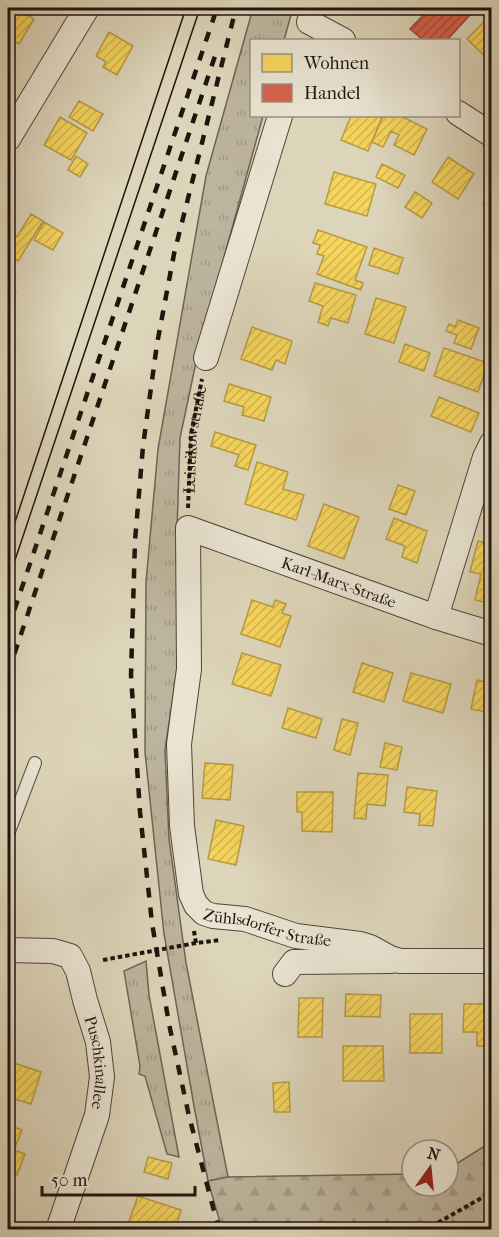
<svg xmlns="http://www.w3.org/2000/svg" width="499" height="1237" font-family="'IM FELL French Canon',serif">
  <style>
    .grass { fill: url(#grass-tufts); stroke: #6e6456; stroke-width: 1.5 }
    .forest { fill: url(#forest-firs); stroke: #6e6456; stroke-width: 1.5 }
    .homes { fill: url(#homes-hatch); stroke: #b69b45; stroke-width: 1.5 }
    .shops { fill: url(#shops-hatch); stroke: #9f493a; stroke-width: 1.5 }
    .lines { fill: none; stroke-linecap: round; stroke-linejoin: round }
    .service-casing { stroke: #4f443a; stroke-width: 14 }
    .minor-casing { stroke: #4f443a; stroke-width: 26 }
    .path { stroke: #20140f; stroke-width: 4; stroke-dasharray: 4.5 3; stroke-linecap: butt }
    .service { stroke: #e9e4d2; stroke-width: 12 }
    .minor { stroke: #e9e4d2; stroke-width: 24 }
    .tram { stroke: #20140f; stroke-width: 1.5 }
    .rail { stroke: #20140f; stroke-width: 4.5; stroke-dasharray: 10 10; stroke-linecap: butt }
    .path-bridge { stroke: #20140f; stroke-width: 4; stroke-dasharray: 4.5 3; stroke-linecap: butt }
    .labels { text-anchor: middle; stroke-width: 6; stroke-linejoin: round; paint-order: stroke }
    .street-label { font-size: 16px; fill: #20140f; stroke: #e9e4d2 }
  </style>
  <defs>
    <pattern id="grass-tufts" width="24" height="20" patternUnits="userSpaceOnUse" patternTransform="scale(1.5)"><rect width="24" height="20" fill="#bdb49d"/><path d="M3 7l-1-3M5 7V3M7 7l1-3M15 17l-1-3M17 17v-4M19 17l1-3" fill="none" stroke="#a29a86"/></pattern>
    <pattern id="forest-firs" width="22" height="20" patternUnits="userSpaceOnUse" patternTransform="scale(1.5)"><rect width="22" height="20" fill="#bdb49d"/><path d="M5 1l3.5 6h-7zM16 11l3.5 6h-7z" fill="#a29a86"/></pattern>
    <pattern id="homes-hatch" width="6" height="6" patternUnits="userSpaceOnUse" patternTransform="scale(1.5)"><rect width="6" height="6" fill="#f6d55c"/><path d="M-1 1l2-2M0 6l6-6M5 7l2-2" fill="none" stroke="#d3b64f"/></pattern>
    <pattern id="shops-hatch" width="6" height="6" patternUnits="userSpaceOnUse" patternTransform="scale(1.5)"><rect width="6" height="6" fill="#d6604d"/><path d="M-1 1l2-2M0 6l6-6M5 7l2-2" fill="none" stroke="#ad4e3e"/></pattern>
  </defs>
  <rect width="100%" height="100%" fill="#ddd5ba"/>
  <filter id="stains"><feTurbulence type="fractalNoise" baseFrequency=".00333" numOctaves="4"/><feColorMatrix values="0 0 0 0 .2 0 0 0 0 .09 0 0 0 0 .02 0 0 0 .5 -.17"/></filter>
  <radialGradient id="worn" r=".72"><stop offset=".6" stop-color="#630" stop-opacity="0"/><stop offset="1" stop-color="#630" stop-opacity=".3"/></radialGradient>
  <path class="grass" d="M 253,8 L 293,8 L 284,40 L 252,40 L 252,116 L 263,116 L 199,348 L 180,438 L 177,530 L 177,669 L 165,750 L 169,839 L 186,963 L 228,1177 L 208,1181 L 194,1106 L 164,934 L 145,752 L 146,582 L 158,449 L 206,176 Z
    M 146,961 L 149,995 L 179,1157 L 167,1154 L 145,1076 L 139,1074 L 140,1066 L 124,971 Z"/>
  <path class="forest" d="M 491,1142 L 491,1229 L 222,1229 L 208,1181 L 228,1177 L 412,1174 L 412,1186 L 448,1186 L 448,1169 Z"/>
  <path class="homes" d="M 8,8 L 14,8 L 34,19 L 19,44 L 8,37 Z
    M 488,18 L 492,21 L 492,63 L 467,39 Z
    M 109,32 L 133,46 L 117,75 L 103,67 L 106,62 L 96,56 Z
    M 79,101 L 103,114 L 93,131 L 69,117 Z
    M 351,116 L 377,116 L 382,117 L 368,151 L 341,140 Z
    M 383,116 L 401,116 L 427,129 L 414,155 L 394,145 L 399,135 L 391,131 L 383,147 L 372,142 Z
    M 60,117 L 87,133 L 71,160 L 44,145 Z
    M 76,156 L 88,164 L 80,177 L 68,170 Z
    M 448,157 L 474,174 L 458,199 L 432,182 Z
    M 382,164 L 405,175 L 398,188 L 376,177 Z
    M 334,172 L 376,184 L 367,216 L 325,204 Z
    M 415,192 L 432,203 L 422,218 L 405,207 Z
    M 492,192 L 492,210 L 483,205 Z
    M 31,214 L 43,221 L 18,261 L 8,255 L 8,231 L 17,237 Z
    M 44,222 L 63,233 L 53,250 L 34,240 Z
    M 318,230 L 367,247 L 355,280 L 363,283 L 361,290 L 317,274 L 324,256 L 317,254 L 320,245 L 313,243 Z
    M 374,248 L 403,258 L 398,274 L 369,265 Z
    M 315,283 L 356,295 L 348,323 L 331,318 L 328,326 L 318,322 L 323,306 L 309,301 Z
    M 8,286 L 16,291 L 8,306 Z
    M 376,298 L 406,307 L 394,343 L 365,334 Z
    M 458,320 L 479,328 L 471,349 L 454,343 L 457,335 L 446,331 L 449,324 L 455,327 Z
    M 252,327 L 292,341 L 285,364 L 276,360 L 272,370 L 241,359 Z
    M 405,344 L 430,353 L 424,371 L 399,362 Z
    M 444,348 L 488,363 L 478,392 L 434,376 Z
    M 229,384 L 271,397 L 264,421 L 242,415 L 244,407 L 224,401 Z
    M 439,397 L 479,413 L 471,432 L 431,416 Z
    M 215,432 L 256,445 L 248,470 L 235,466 L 239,455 L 211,446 Z
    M 257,462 L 288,472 L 283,489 L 304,495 L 296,520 L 245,504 Z
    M 398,485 L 415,491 L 406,515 L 389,509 Z
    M 324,504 L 359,517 L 344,559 L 308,546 Z
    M 394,518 L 427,531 L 417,563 L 402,557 L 405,546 L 386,539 Z
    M 478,541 L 492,545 L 492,604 L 475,600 L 481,574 L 470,572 Z
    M 252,600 L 273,607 L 275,600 L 286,604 L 282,613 L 291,616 L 280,647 L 241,634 Z
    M 242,653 L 281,665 L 271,696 L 232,684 Z
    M 362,663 L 393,673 L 384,702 L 353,692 Z
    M 411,673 L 451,684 L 443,713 L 403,701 Z
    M 477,680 L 492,684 L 492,713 L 471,709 Z
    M 288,708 L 322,719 L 316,738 L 282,728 Z
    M 342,719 L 358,723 L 350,755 L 334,750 Z
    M 385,743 L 402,747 L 397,770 L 380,767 Z
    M 205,763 L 233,765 L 230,800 L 202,798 Z
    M 358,773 L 388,775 L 385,806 L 367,804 L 366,819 L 354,818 Z
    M 407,787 L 437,791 L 433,826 L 419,825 L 420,814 L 404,812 Z
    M 297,792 L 333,792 L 332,832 L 302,831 L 302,812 L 297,812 Z
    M 216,820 L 244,826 L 236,865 L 208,859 Z
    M 346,994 L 381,995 L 380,1017 L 345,1016 Z
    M 299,998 L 323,998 L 322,1037 L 298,1037 Z
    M 464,1004 L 492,1004 L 492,1046 L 477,1046 L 477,1032 L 463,1032 Z
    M 410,1014 L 442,1014 L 442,1053 L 410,1053 Z
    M 343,1046 L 383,1046 L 384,1081 L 343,1081 Z
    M 8,1061 L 41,1072 L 31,1104 L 8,1097 L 10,1090 L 8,1089 Z
    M 289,1082 L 290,1112 L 274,1112 L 273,1083 Z
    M 8,1125 L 22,1130 L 14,1150 L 25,1154 L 17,1175 L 8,1172 Z
    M 148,1157 L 172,1163 L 168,1179 L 144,1172 Z
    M 138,1196 L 181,1210 L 175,1230 L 126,1230 Z"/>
  <path class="shops" d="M 430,8 L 462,8 L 470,15 L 447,40 L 423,40 L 410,29 Z"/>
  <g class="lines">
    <defs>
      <path id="service" d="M 8,860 L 8,834 L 35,763"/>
      <g id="minor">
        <path d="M 309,22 L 343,40"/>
        <path d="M 458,113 L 492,135"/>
        <path d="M 8,139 L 87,8"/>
        <path d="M 206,358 L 280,116"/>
        <path d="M 436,617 L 485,457 L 492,443"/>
        <path id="s2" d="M 492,634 L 436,617 L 188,528 L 189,669 L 179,744 L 182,826 L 191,894 L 196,905 L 204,913 L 213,916 L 245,919 L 296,936 L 360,944 L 370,947 L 390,958 L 400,961 L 492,961"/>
        <path id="s3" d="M 8,950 L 53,951 L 70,956 L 78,971 L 85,1000 L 98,1042 L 102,1077 L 97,1115 L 58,1230"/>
        <path d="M 285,974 L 294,962 L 391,961"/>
      </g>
    </defs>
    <use href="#service" class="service-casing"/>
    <use href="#minor" class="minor-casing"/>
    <g class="path">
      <path id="s1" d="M 188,508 L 191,434 L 202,379"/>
      <path d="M 194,931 L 196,943 L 221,940"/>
      <path d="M 425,1230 L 492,1192"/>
    </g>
    <use href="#service" class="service"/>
    <use href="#minor" class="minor"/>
    <path class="tram" d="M 8,543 L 186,8
      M 8,581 L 200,8"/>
    <path class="rail" d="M 8,629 L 217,8
      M 8,673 L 215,56
      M 219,1230 L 189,1116 L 169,1024 L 152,923 L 140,812 L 131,675 L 135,541 L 143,446 L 157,344 L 174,254 L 236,8"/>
    <path class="path-bridge" d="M 103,960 L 196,943"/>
  </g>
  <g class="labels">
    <g class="street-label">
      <text dy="6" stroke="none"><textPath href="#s1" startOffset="69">Leistikowstraße</textPath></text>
      <text transform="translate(339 582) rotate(20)" y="6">Karl-Marx-Straße</text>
      <text dy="6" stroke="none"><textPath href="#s2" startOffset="778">Zühlsdorfer Straße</textPath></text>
      <text dy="6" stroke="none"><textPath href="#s3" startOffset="174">Puschkinallee</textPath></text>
    </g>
  </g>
  <rect width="499" height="1237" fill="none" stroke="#ddd5ba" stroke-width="30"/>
  <rect x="9" y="9" width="481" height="1219" fill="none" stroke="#20140f" stroke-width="3"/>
  <rect x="15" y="15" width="469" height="1207" fill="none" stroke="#20140f" stroke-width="1.5"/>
  <rect x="250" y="39" width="210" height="78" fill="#e9e4d2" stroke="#999184" stroke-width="1.5"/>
  <rect x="262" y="54" width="30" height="18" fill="#f6d55c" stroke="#999184" stroke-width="1.5"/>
  <text x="304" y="69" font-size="18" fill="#20140f">Wohnen</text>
  <rect x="262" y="84" width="30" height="18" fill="#d6604d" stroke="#999184" stroke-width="1.5"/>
  <text x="304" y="99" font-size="18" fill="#20140f">Handel</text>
  <g transform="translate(430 1168) rotate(15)"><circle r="28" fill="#e9e4d2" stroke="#999184" stroke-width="1.5"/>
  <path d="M0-4.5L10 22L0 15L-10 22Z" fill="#8f2418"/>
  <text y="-9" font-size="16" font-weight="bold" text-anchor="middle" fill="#20140f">N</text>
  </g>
  <path d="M42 1186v9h153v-9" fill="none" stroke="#20140f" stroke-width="3"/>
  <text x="51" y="1186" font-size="18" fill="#20140f" stroke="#e9e4d2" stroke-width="4.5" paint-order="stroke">50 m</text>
  <rect width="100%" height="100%" filter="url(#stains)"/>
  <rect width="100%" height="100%" fill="url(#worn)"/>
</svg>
